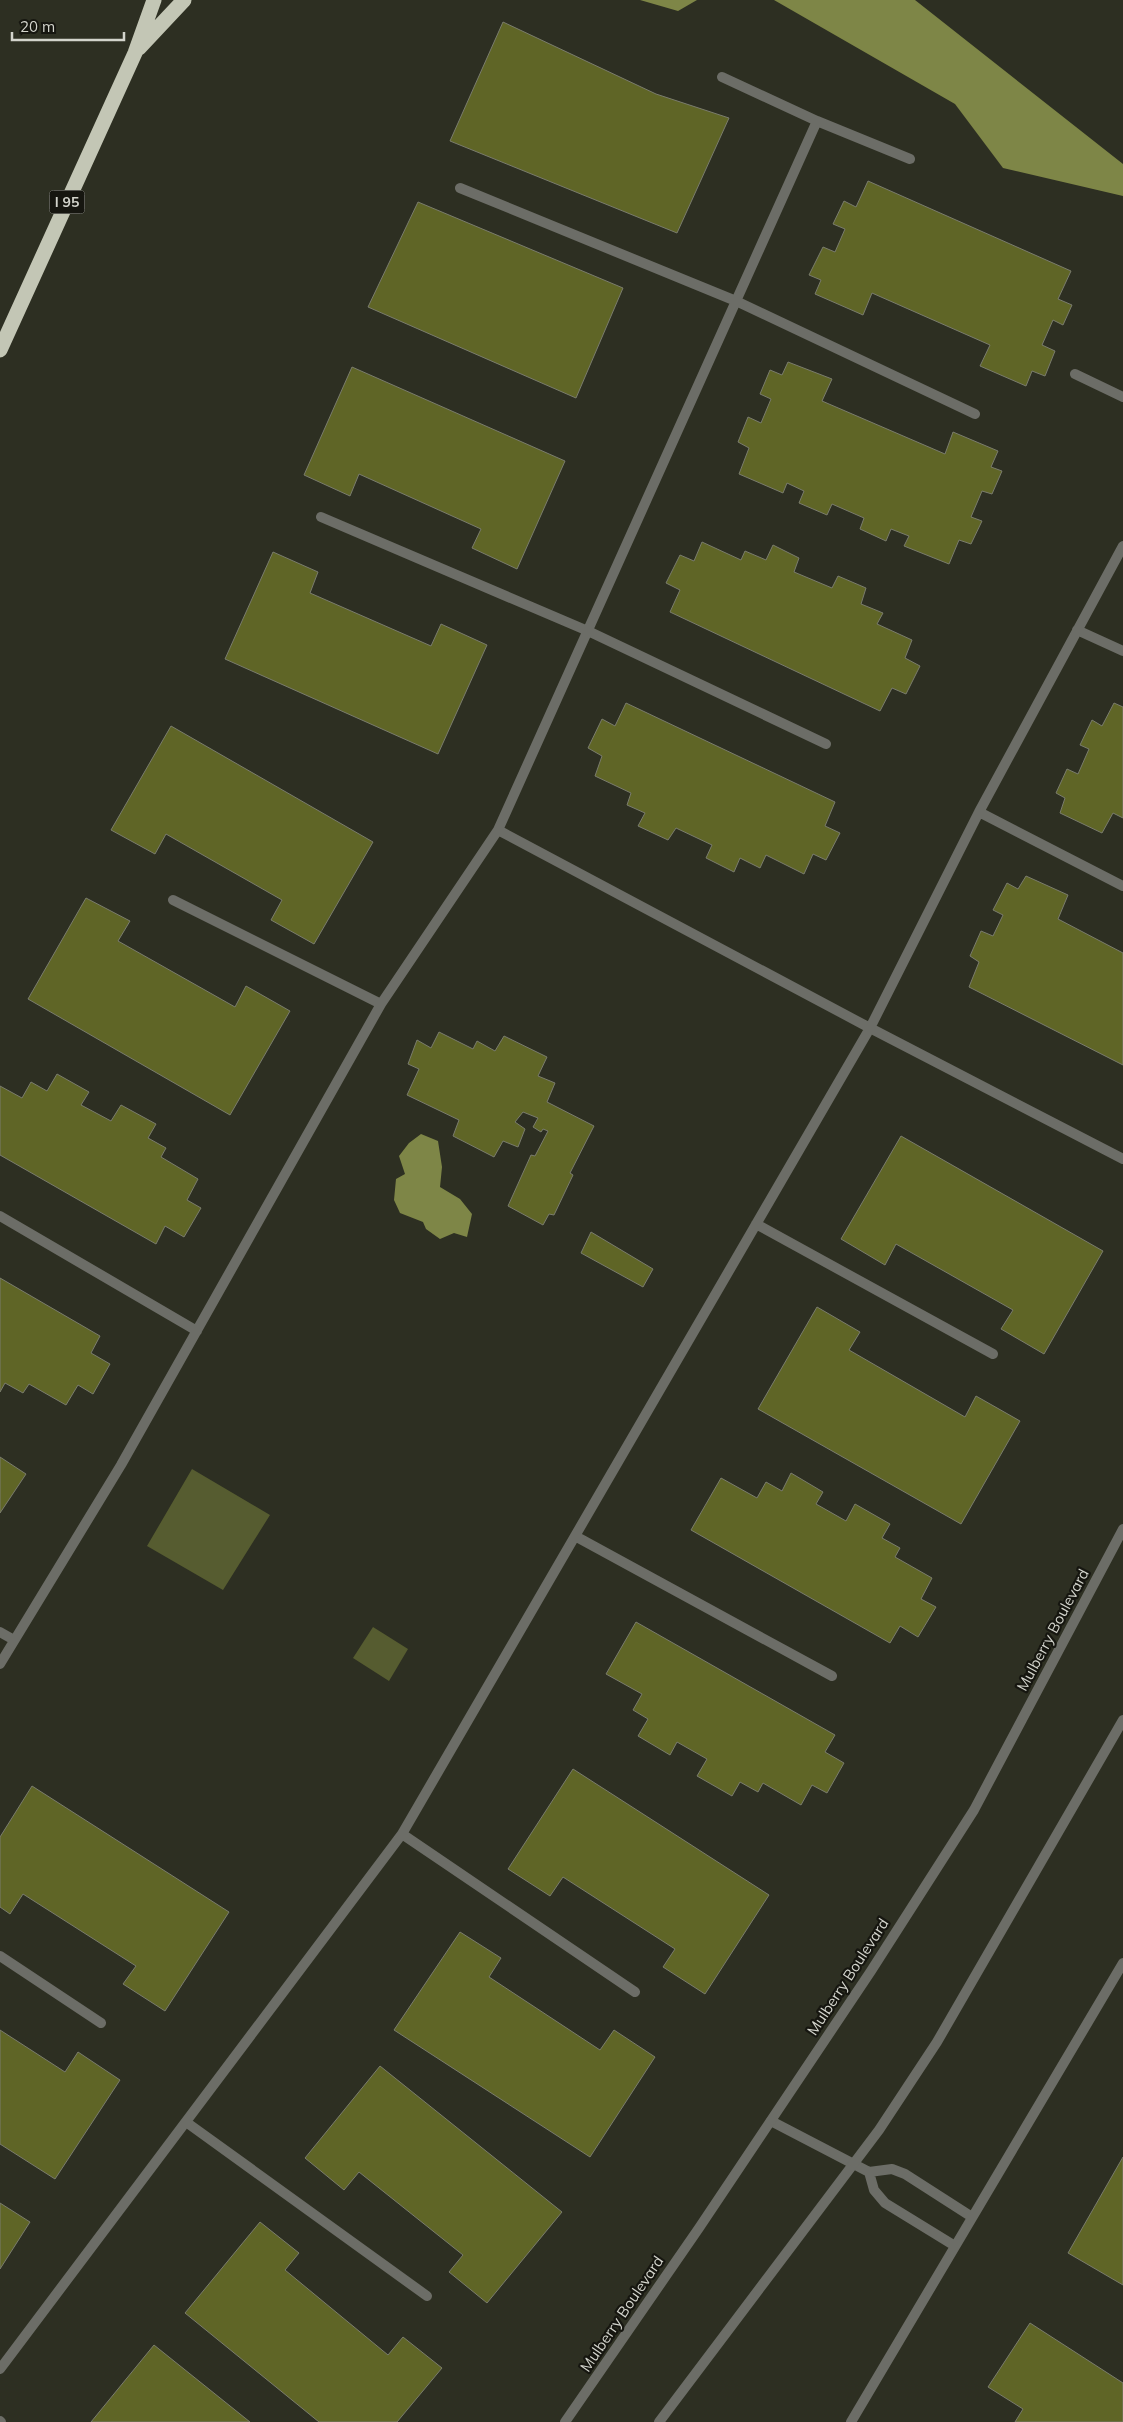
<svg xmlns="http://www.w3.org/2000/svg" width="1123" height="2422" font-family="Mulish,sans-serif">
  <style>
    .green { fill: #565c30 }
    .water { fill: #7e8647 }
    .building { fill: #5f6526; stroke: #7a7c6d }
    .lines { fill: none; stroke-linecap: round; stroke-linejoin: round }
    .lane { stroke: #6c6d67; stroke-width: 10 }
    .street { stroke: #6c6d67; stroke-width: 10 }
    .highway { stroke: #c3c6b5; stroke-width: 15 }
    .labels { text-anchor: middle; stroke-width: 4.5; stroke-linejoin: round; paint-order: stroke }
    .shield { fill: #161610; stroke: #9a9b94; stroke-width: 1 }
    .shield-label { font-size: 14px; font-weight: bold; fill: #d3d4cc }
    .street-label { font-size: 15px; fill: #d3d4cc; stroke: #161610 }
  </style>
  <rect width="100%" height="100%" fill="#2d2f22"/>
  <path class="green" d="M 192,1469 L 270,1515 L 223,1590 L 147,1546 Z
    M 373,1627 L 408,1649 L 389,1681 L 353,1658 Z"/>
  <path class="water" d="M 640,0 L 697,0 L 678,11 Z
    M 774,0 L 915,0 L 1123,164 L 1123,196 L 1003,168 L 955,104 Z
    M 421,1134 L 438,1141 L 442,1167 L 440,1187 L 460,1199 L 472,1214 L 467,1237 L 454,1233 L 440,1239 L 426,1229 L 423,1222 L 400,1213 L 394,1200 L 396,1179 L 405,1174 L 399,1156 L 409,1143 Z"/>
  <path class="building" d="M 503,22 L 656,94 L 729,118 L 677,233 L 450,141 Z
    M 868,181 L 1071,271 L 1058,299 L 1072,305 L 1063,325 L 1053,320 L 1042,345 L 1055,351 L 1045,376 L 1032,371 L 1026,386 L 980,366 L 990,345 L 872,293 L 863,315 L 815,294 L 821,280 L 809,275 L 823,247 L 835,252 L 845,229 L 833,224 L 844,201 L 856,207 Z
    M 418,202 L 623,288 L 576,398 L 368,307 Z
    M 788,362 L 832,379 L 822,401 L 945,454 L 953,432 L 998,451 L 991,467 L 1002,471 L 992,494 L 982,491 L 971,517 L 982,521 L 971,544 L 959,540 L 949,564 L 904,546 L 909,536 L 891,529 L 886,541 L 860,529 L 864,518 L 832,504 L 827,515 L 799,503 L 804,491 L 787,483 L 783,493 L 739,474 L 749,448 L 738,442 L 748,417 L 761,423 L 771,399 L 760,394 L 770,370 L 782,375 Z
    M 352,367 L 565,461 L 517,569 L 472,548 L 481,529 L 359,474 L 350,496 L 304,475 Z
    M 702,542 L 741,560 L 745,551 L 766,560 L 773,545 L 799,558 L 794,572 L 832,588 L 838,576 L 866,588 L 861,604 L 883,613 L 877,624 L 912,640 L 905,658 L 920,666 L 906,694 L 892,688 L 880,711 L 670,612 L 680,590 L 666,583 L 680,555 L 694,561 Z
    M 273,552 L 318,572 L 310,593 L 431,646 L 441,624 L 487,645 L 438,754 L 225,659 Z
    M 626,703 L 835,802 L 825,826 L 840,833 L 826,860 L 813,854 L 804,874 L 766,855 L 760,868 L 740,858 L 734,872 L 706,858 L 712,845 L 676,828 L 668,840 L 638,826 L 645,813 L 627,805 L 631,793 L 595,776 L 602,756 L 588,748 L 602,719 L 615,726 Z
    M 1114,703 L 1123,707 L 1123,818 L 1113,813 L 1102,833 L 1060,813 L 1065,798 L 1056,793 L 1067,769 L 1078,774 L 1089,749 L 1080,745 L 1092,720 L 1102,726 Z
    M 171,726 L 373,842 L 314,944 L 271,920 L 282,900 L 166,834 L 155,854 L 111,830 Z
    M 1026,876 L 1068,895 L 1058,919 L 1123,953 L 1123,1065 L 969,987 L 979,962 L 970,956 L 981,931 L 993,936 L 1003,915 L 993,910 L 1007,883 L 1018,889 Z
    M 86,898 L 130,921 L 118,941 L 235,1007 L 246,986 L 290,1011 L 230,1115 L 28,999 Z
    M 439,1032 L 473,1049 L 477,1041 L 495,1051 L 504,1036 L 547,1057 L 538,1076 L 555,1083 L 547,1102 L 594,1126 L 570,1173 L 573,1175 L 554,1215 L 549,1214 L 543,1225 L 508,1206 L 531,1155 L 535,1156 L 548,1131 L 543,1129 L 541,1132 L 533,1127 L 538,1118 L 523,1112 L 515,1122 L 525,1129 L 518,1147 L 503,1141 L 494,1157 L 453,1136 L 459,1120 L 407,1095 L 419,1069 L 408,1064 L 417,1040 L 431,1048 Z
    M 57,1074 L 89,1092 L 81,1105 L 111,1121 L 121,1105 L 156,1124 L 148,1138 L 166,1148 L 161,1157 L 198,1179 L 187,1200 L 201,1208 L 184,1237 L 165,1226 L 156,1244 L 0,1155 L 0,1086 L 22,1098 L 31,1082 L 47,1091 Z
    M 901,1136 L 1103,1251 L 1044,1354 L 1001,1329 L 1013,1310 L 896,1244 L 885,1265 L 841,1239 Z
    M 591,1232 L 653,1269 L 643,1287 L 581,1253 Z
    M 0,1278 L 100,1336 L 91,1353 L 110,1364 L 93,1394 L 78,1385 L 66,1405 L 29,1384 L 23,1393 L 5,1383 L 0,1392 Z
    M 817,1307 L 860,1332 L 849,1350 L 965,1417 L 976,1396 L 1020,1421 L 961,1524 L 758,1409 Z
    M 0,1457 L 26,1474 L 0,1513 Z
    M 791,1473 L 823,1492 L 816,1504 L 846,1521 L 855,1504 L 890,1524 L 882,1538 L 900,1548 L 895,1557 L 932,1578 L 921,1599 L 936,1607 L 918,1637 L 900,1626 L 890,1643 L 691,1530 L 721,1478 L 757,1498 L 766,1482 L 782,1491 Z
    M 636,1622 L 835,1735 L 825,1752 L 844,1763 L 827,1793 L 812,1785 L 801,1805 L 763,1783 L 758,1792 L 740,1782 L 732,1796 L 697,1776 L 707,1759 L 677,1742 L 670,1755 L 638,1736 L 648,1719 L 633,1710 L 642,1694 L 606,1674 Z
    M 573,1769 L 769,1895 L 705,1994 L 663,1967 L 675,1949 L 563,1877 L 550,1896 L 508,1869 Z
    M 32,1786 L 229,1912 L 165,2011 L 123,1984 L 136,1966 L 23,1894 L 10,1914 L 0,1907 L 0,1837 Z
    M 460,1932 L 501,1958 L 489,1977 L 600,2050 L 614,2030 L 655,2057 L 590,2157 L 394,2030 Z
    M 0,2030 L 65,2072 L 78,2052 L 120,2080 L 55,2179 L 0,2144 Z
    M 380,2066 L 562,2212 L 487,2303 L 449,2272 L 463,2255 L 359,2172 L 344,2190 L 305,2158 Z
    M 1123,2157 L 1123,2285 L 1068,2253 Z
    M 0,2203 L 30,2222 L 0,2269 Z
    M 260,2222 L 299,2253 L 285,2270 L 388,2355 L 403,2337 L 442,2368 L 397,2422 L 319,2422 L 185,2313 Z
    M 1030,2323 L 1123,2383 L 1123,2422 L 1015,2422 L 1023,2409 L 988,2387 Z
    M 154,2345 L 250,2422 L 91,2422 Z"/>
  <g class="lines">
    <path class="lane" d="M 722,77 L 817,121 L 910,159
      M 460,188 L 736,301 L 975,414
      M 1075,374 L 1123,397
      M 321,517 L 588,631 L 826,744
      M 1077,630 L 1123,651
      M 979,812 L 1123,886
      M 498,830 L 870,1028 L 1123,1159
      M 173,900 L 381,1004
      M 0,1216 L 197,1331
      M 756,1224 L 993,1354
      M 575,1536 L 832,1676
      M 0,1632 L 14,1640
      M 0,1664 L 121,1465 L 381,1004 L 498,830 L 817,121
      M 402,1834 L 635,1992
      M 0,1956 L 101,2023
      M 771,2121 L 869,2172 L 892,2169 L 905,2174 L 972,2217
      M 186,2122 L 427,2296
      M 869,2172 L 874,2190 L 885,2203 L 955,2246
      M 0,2369 L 402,1834 L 870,1028 L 979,812 L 1123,546
      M 0,2421 L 1,2422
      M 851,2422 L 1123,1963"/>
    <path class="street" d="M 565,2422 L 699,2228 L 871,1971 L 974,1810 L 1123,1529
      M 659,2422 L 879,2130 L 937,2042 L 1123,1720"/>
    <path class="highway" d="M 139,48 L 184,0
      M 0,350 L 135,53 L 154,0"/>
  </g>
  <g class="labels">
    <rect class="shield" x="49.5" y="190.5" width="35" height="23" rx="4"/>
    <g class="shield-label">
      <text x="67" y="207">I 95</text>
    </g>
    <g class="street-label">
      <text transform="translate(1053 1630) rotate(-62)" y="5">Mulberry Boulevard</text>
      <text transform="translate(848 1977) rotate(-57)" y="5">Mulberry Boulevard</text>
      <text transform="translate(622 2314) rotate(-56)" y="5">Mulberry Boulevard</text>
    </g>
  </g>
  <path d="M12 32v8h112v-8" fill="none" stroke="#d3d4cc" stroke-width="2.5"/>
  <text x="20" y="32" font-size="15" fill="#d3d4cc" stroke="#161610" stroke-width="4" paint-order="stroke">20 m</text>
</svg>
